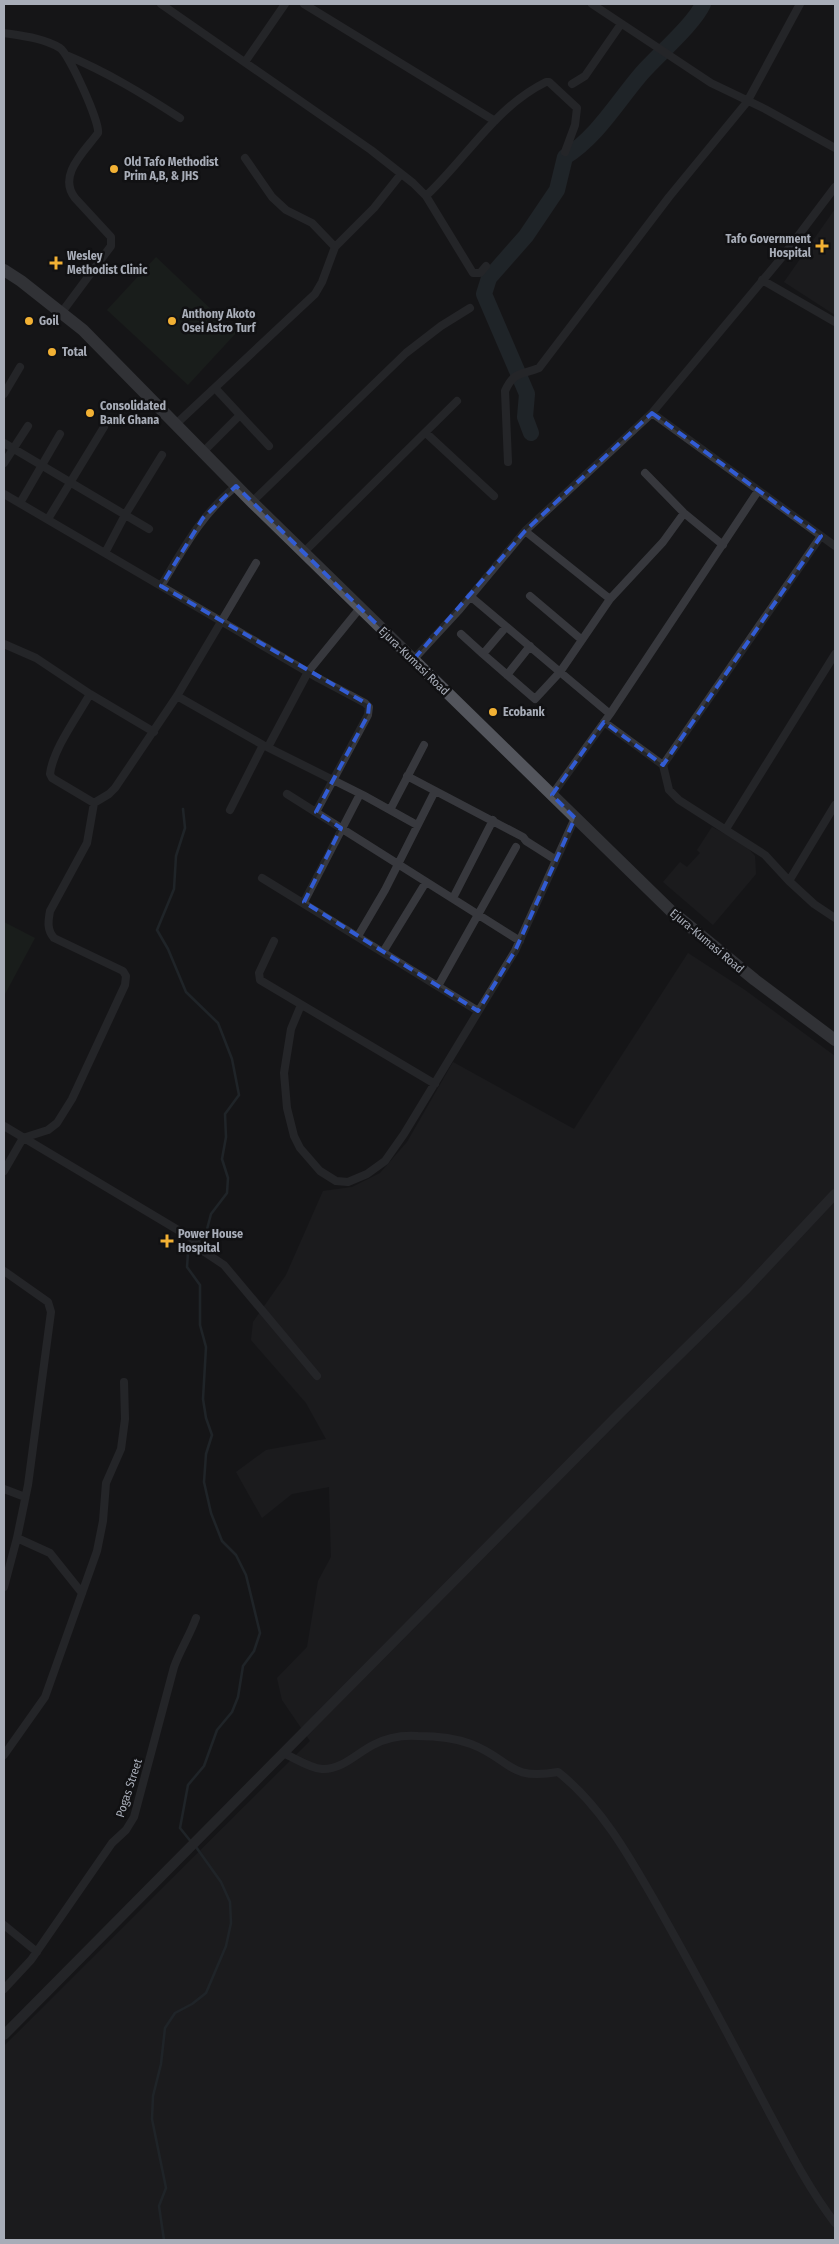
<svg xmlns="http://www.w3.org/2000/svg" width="839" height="2244" font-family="'Fira Sans Condensed',sans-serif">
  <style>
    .built { fill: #222225 }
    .green { fill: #1e261f }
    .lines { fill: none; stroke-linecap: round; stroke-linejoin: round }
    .stream { stroke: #2c353c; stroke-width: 2.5 }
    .river { stroke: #2c353c; stroke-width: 16 }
    .minor { stroke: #37383d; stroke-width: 8 }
    .tertiary { stroke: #37383d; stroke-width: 10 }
    .primary { stroke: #53555c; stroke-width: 12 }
    .marked { fill: none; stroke: #325cd3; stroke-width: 4; stroke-dasharray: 10 6; stroke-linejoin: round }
    .poi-dot { fill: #f2b134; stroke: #111113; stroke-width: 2 }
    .labels { text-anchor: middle; stroke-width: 5; stroke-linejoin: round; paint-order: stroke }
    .poi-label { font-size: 12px; font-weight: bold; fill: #a8adb8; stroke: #111113; text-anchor: start }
    .street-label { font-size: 12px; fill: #a8adb8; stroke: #111113 }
  </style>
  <rect width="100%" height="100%" fill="#161618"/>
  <path class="built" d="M 835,209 L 835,315 L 784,282 Z
    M 712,827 L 743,843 L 755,856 L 756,874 L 713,925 L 663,882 L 680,862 L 687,867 L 700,853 L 697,850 Z
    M 688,953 L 745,990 L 835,1056 L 835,2240 L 4,2240 L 4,2046 L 310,1741 L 282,1700 L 277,1678 L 307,1647 L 318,1581 L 331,1557 L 329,1487 L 292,1494 L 262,1518 L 236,1472 L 266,1450 L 326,1439 L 306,1403 L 251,1340 L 253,1322 L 286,1275 L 323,1191 L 352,1187 L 380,1173 L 407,1142 L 453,1062 L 574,1129 Z"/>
  <path class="green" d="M 156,257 L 236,333 L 188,385 L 107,310 Z
    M 4,922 L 35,938 L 4,996 Z"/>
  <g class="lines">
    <path class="stream" d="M 183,809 L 185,828 L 176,856 L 174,889 L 157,930 L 168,949 L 186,992 L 218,1023 L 232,1059 L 239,1095 L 225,1114 L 226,1137 L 222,1159 L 228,1178 L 227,1193 L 211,1214 L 206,1233 L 188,1253 L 187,1267 L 200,1285 L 200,1325 L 206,1347 L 203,1399 L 206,1418 L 212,1435 L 206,1454 L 204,1482 L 211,1513 L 222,1541 L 236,1555 L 246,1575 L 260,1633 L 254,1651 L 243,1666 L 238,1697 L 232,1712 L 217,1730 L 204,1766 L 188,1785 L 180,1828 L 192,1843
      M 164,2240 L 159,2206 L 166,2188 L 152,2119 L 153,2096 L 161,2064 L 165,2028 L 175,2013 L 192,2004 L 206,1993 L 226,1946 L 231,1923 L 230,1902 L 221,1882 L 196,1847"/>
    <path class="river" d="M 531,433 L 525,417 L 527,394 L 484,294 L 489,278 L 526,236 L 557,190 L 565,157 C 598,136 617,102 642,73 C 658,55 695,23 703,4"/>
    <path class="minor" d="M 161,4 L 371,150 L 413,183 L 426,196 L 473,273 L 480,273 L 486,266
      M 304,4 L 495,121
      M 592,4 L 711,83 L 765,109 L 835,148
      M 4,33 C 23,36 43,38 60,48 C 69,54 100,122 98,133 C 85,151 57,175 75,198 L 111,237 L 111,246 L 62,312
      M 66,55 C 107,72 143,94 180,118
      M 245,62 L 285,4
      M 572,84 L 585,76 L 621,24
      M 245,158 L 272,197 L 286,210 L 312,223 L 335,247
      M 426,196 C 466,159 495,107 546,82 L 549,82 L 577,108 L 575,125 L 565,152
      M 762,280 L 835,322
      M 215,388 L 269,446
      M 4,394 L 20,367
      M 652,413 L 835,546
      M 175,425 L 315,294 L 322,282 L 335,247 L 374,208 L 401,174
      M 426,433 L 494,496
      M 4,443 L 149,529
      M 203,452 L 240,415
      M 508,462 L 505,391 C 514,371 521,375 539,368 L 669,197 L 747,102 L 800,4
      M 4,463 L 28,426
      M 645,473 L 684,513 L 723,545
      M 4,494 L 318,678 L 365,703 L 369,707 L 368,715 L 316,812
      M 252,502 L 406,353 L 441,326 L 470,308
      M 20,503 L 60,434
      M 48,519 L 104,427
      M 525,531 L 610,599 L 560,672 L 610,714
      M 304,552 L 457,401
      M 105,553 L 125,515 L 162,455
      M 161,586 C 184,548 201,515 236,486
      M 470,596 L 560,672 L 535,699 L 483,654
      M 530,596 L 582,640
      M 610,599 L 663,542 L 684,513
      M 461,634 L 483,654 L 506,627
      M 4,644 L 36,658 L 90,694 L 154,732
      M 413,660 L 460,609 L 525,531 L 652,413 L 783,256 L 835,187
      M 507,675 L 530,646
      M 90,694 C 77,717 53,749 50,774 L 52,778 L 94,803
      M 177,696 L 263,745 L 363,795 L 417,825
      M 604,722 L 663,765 L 669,790 L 679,800 L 765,855 L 789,881 L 814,904 L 835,918
      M 268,747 L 308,672 L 360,608
      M 663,765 L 821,536
      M 407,776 L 523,837 L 526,841 L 556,860
      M 287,794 L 520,941
      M 552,795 L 610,714 L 758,491
      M 230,810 L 263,745
      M 390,810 L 424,745
      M 726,829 L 835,654
      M 262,878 L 478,1011
      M 789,881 L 835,805
      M 453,898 L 493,820
      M 304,902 L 360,794
      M 358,936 L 385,890 L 435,791
      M 274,941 L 259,973 L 260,980 L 435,1084
      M 383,952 L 426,882
      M 438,986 L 516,847
      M 301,1005 L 291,1029 L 284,1073 L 287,1108 L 294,1136 L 300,1148 L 320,1171 L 336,1181 L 348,1182 L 367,1174 L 385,1161 L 404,1134 L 515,951 L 575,818
      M 4,1126 L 193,1239 L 203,1251 L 224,1265 L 317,1376
      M 4,1171 L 23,1138 L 48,1130 L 57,1123 L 72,1099 L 125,985 L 126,976 L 123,971 L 54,938 C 47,930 48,922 50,911 L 87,843 L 94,803 L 109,794 L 115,788 L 177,696 L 256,563
      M 4,1271 L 48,1302 L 51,1312 L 28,1485 L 17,1538 L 4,1587
      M 4,1489 L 25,1497
      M 17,1538 L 50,1553 L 82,1593
      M 283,1753 C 295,1758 309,1768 322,1769 C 342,1770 357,1753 373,1745 C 386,1738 403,1735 418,1736 C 435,1736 455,1738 471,1744 C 511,1759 507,1781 558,1772 C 603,1807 633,1863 661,1912 C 696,1974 729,2036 762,2099 C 785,2142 806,2185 835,2223
      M 4,1755 L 45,1697 L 97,1551 L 103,1521 L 106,1483 L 121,1449 L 125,1419 L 124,1382
      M 4,1925 L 37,1952
      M 4,1989 L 31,1960 L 112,1843 L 126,1830 L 134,1817 L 174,1667 C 180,1650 190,1635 196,1618"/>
    <path class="tertiary" d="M 4,2035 L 619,1414 L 745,1290 L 835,1194"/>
    <path class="primary" d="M 4,270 L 21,281 L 83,330 L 252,502 L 671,911 L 755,980 L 835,1040"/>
  </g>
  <path d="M0 0H839V2244H0ZM 652,413 L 821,536 L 663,765 L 604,722 L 552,795 L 575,818 L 515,951 L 478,1011 L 304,902 L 341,828 L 316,812 L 368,715 L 369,705 L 161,586 L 203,518 L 236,486 L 413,660 L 525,531 Z" fill="#161618" fill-opacity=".55" fill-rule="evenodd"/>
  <path class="marked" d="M 652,413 L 821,536 L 663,765 L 604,722 L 552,795 L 575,818 L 515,951 L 478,1011 L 304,902 L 341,828 L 316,812 L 368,715 L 369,705 L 161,586 L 203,518 L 236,486 L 413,660 L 525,531 Z"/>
  <g class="poi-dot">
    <circle cx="114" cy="169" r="5"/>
    <path d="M819.5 238.5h5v5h5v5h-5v5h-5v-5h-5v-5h5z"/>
    <path d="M53.5 255.5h5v5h5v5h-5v5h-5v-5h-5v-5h5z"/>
    <circle cx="29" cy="321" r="5"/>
    <circle cx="172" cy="321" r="5"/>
    <circle cx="52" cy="352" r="5"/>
    <circle cx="90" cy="413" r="5"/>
    <circle cx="493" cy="712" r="5"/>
    <path d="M164.5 1233.5h5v5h5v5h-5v5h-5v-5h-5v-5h5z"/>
  </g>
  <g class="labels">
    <g class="poi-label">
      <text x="124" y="166">Old Tafo Methodist<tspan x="124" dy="14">Prim A,B, &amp; JHS</tspan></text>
      <text x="811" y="243" text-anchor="end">Tafo Government<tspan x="811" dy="14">Hospital</tspan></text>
      <text x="67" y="260">Wesley<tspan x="67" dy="14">Methodist Clinic</tspan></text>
      <text x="182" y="318">Anthony Akoto<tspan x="182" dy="14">Osei Astro Turf</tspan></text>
      <text x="39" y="325">Goil</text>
      <text x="62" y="356">Total</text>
      <text x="100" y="410">Consolidated<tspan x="100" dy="14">Bank Ghana</tspan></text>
      <text x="503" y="716">Ecobank</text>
      <text x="178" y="1238">Power House<tspan x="178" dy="14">Hospital</tspan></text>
    </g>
    <g class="street-label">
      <text transform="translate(414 661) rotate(44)" y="4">Ejura-Kumasi Road</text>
      <text transform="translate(707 941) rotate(40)" y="4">Ejura-Kumasi Road</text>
      <text transform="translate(129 1788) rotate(-72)" y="4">Pogas Street</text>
    </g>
  </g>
  <rect width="839" height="2244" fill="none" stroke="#a8adb8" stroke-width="10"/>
</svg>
